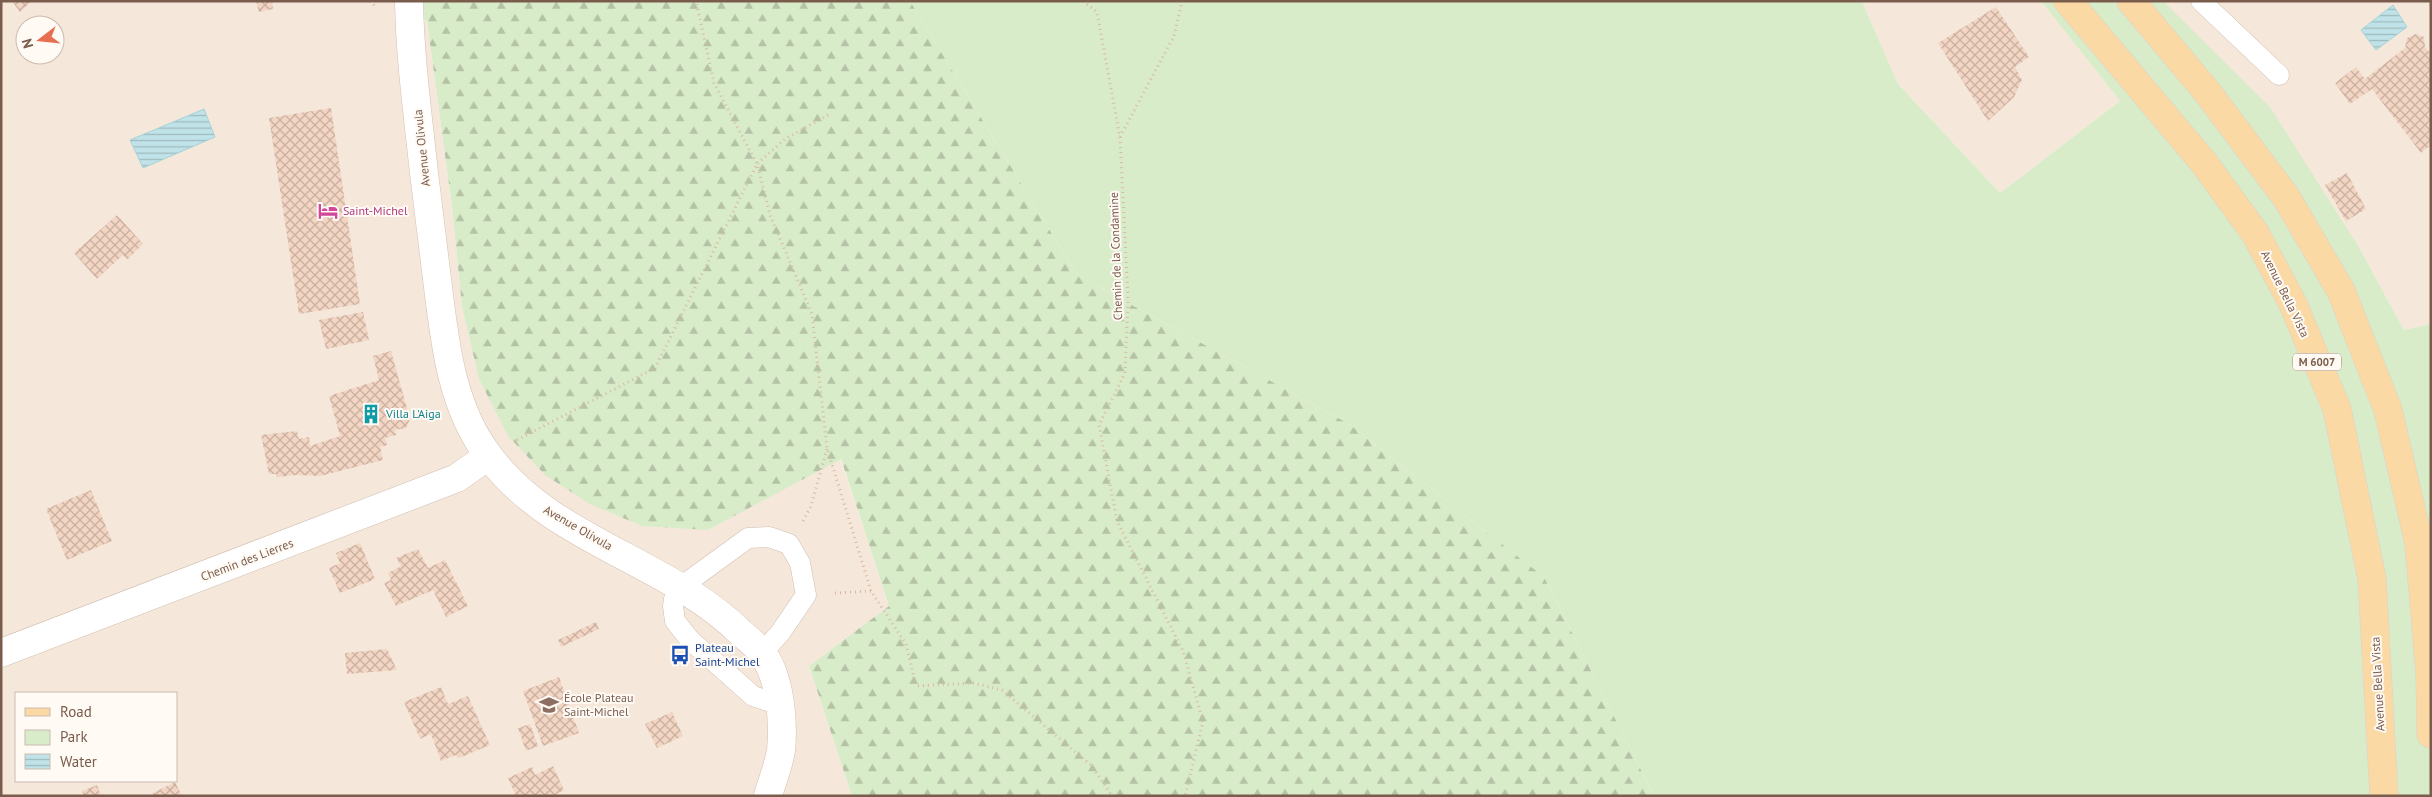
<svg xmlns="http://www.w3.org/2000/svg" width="2432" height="797" font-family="'PT Sans',sans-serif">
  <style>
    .residential { fill: #f5e8da; fill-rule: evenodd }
    .green { fill: #d8ecc9 }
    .forest { fill: url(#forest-firs) }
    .water { fill: url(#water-rules); stroke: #a5d3da }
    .building { fill: url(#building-cross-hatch) }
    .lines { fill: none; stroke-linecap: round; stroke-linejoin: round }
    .lane-casing { stroke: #d1beb0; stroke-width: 21 }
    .street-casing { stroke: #d1beb0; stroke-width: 29 }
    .secondary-casing { stroke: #d6c0b0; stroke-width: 29 }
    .primary-casing { stroke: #dad1cd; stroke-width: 29 }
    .path { stroke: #d9b8a5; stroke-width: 3; stroke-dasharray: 1 4; stroke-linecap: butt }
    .lane { stroke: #fff; stroke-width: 20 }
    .street { stroke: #fff; stroke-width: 28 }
    .secondary { stroke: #fff; stroke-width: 28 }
    .primary { stroke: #fbd9a5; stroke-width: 28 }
    .labels { text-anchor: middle; stroke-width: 4; stroke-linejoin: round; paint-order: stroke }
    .shield { fill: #fffaf3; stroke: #a28b7f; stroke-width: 1 }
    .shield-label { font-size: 11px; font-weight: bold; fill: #7a5c4d }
    .street-label { font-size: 12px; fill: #7a5c4d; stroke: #fffaf3 }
    .hotel-label { font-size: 12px; fill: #b23c85; stroke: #fffaf3; text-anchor: start }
    .culture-label { font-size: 12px; fill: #0d838f; stroke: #fffaf3; text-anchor: start }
    .transit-label { font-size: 12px; fill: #164399; stroke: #fffaf3; text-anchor: start }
    .education-label { font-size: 12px; fill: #785e54; stroke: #fffaf3; text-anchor: start }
  </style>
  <defs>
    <pattern id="forest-firs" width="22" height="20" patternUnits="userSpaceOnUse" patternTransform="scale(1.25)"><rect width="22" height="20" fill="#d8ecc9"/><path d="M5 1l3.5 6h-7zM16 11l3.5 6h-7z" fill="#b4c2a5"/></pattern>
    <pattern id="water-rules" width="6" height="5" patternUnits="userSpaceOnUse" patternTransform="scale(1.25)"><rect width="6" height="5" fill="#bfe3e8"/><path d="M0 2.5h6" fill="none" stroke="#a0bbbe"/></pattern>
    <pattern id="building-cross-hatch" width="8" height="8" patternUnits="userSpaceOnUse" patternTransform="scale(1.25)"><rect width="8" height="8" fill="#f3d5c3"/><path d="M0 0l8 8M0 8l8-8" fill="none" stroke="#cab0a1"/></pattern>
  </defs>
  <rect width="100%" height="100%" fill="#fdf6ec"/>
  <path class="residential" d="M 1,1 L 391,1 L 427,21 L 452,207 L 462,306 L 708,530 L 840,458 L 889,606 L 809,666 L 852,796 L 1,796 ZM 25,25 L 55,25 L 55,55 L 25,55 ZM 16,693 L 176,693 L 176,781 L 16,781 Z
    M 1862,1 L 2041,1 L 2120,101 L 2000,193 L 1898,84 Z
    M 2163,1 L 2431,1 L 2431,324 L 2404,330 L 2360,249 Z"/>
  <path class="green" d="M 910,1 L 1862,1 L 1898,84 L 2000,193 L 2120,101 L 2041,1 L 2163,1 L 2270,107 L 2360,249 L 2404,330 L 2431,324 L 2431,796 L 1654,796 L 1544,577 L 1349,424 L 1077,275 Z"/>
  <path class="forest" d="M 391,1 L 910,1 L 1077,275 L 1349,424 L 1544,577 L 1654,796 L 852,796 L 809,666 L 889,606 L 841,459 L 708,530 L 642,526 L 590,504 L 545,475 L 508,436 L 479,379 L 462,306 L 452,207 L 427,21 Z"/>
  <path class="water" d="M 2393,5 L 2407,27 L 2376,50 L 2361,30 Z
    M 204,109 L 215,137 L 143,168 L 130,140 Z"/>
  <path class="building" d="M 12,1 L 32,1 L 20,12 Z
    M 256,1 L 272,1 L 273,9 L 259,12 Z
    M 1996,7 L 2029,57 L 2015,67 L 2022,80 L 2014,97 L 1988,121 L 1938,43 Z
    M 2416,34 L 2424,37 L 2425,47 L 2431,54 L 2431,145 L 2421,153 L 2372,89 L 2350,104 L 2335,83 L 2356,67 L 2365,79 L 2405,48 L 2407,38 Z
    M 331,108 L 360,304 L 299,314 L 269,118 Z
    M 2347,173 L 2366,209 L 2346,221 L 2325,185 Z
    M 117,215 L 143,244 L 127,260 L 123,255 L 97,279 L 74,253 Z
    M 363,312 L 369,340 L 326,349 L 319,320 Z
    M 391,351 L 410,419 L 406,428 L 395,430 L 396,435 L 385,438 L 387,445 L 380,447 L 383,460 L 320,476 L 296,475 L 277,477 L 276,474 L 269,474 L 261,435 L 297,431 L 299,439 L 309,437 L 310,446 L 340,436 L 329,396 L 379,380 L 373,356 Z
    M 91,490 L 112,541 L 67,560 L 46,509 Z
    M 360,543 L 375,579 L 340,593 L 329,568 L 340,563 L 336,553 Z
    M 418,549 L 428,568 L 445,560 L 468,606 L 446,617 L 433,590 L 396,606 L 384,583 L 391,580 L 388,573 L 401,566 L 396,558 Z
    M 596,622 L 599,629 L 561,647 L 558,640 Z
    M 387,649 L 397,670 L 347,674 L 345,653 Z
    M 559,677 L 579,733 L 543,746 L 523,691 Z
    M 441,687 L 448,704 L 468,696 L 490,745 L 459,758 L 456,755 L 441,761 L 431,734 L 420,739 L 404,702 Z
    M 672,712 L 683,736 L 657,748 L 645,724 Z
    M 530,724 L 538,746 L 526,751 L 518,728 Z
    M 553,766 L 564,790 L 553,796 L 516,796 L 508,778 L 532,767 L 535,775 Z
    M 175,782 L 182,796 L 154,796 L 153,793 Z
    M 97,785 L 101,796 L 84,796 L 82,791 Z"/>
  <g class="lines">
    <defs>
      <path id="lane" d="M 2201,1 L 2279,75
        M 762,653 L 780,633 L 806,595 L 800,563 L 789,544 L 769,537 L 748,538 L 682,586 L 674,599 L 673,606 L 675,621 L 690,640 L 753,696 L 780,705"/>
      <path id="street" d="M 1,653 L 457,478 L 488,456"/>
      <path id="secondary" d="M 409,1 C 410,59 418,116 424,173 C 429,211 433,249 438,287 C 445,345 452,407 488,455 C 551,541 667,560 741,633 C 748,639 756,645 762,653 C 780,676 784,721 781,750 C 779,765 772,781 768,796"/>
      <path id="primary" d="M 2068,1 L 2204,163 L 2255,233 L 2293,304 L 2337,409 L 2372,579 L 2384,796
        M 2131,1 L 2208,93 L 2286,197 L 2341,291 L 2388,410 L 2419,543 L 2430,674 L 2431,734"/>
    </defs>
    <use href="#lane" class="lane-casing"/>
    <use href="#street" class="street-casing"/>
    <use href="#secondary" class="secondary-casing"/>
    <use href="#primary" class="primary-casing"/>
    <path class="path" d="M 370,1 L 376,7
      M 1037,1 L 1038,1
      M 1083,1 L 1097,12 L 1120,138 L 1128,299 L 1125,373 L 1099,425 L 1117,521 L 1183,651 L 1203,722 L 1185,796
      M 828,115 L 785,139 L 757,164 L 770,215 L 812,314 L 827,448 L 871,591 L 906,644 L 916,686 L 974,683 L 1002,690 L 1092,766 L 1112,796
      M 1120,137 L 1174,36 L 1182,1
      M 517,440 L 655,368 L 757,164 L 714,83 L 696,1
      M 803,521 L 811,506 L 827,449
      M 835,593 L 871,591"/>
    <use href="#lane" class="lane"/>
    <use href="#street" class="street"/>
    <use href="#secondary" class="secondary"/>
    <use href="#primary" class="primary"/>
  </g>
  <defs>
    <symbol id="hotel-bare" viewBox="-9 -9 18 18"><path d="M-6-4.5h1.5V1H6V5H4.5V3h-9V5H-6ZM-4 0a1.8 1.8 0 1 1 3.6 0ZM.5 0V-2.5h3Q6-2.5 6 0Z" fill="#d1479c" stroke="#fffaf3" stroke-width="2.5" paint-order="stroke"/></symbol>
    <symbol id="building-bare" viewBox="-9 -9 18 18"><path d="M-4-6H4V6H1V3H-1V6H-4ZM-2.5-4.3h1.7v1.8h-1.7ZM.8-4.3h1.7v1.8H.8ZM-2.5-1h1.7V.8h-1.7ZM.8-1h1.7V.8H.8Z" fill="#0f9aa8" stroke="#fffaf3" stroke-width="2.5" paint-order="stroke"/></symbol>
    <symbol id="bus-bare" viewBox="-9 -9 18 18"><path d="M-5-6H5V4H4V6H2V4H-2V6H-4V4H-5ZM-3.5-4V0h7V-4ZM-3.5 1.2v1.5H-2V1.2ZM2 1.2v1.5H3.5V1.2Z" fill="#1a4fb4" stroke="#fffaf3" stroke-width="2.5" paint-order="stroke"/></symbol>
    <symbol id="school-bare" viewBox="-9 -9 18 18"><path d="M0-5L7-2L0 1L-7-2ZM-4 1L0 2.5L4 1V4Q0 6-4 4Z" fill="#8d6e63" stroke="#fffaf3" stroke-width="2.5" paint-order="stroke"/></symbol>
  </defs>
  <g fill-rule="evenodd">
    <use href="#hotel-bare" x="314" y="197" width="28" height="28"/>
    <use href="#building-bare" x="357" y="400" width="28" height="28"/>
    <use href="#bus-bare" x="666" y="641" width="28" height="28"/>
    <use href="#school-bare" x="535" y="691" width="28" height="28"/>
  </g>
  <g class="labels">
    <rect class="shield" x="2293" y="353.5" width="48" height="17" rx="4"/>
    <g class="shield-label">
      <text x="2317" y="366">M 6007</text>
    </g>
    <g class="street-label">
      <text transform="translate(422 148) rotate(-96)" y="4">Avenue Olivula</text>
      <text transform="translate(1116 256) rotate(-92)" y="4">Chemin de la Condamine</text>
      <text transform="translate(2285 294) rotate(64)" y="4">Avenue Bella Vista</text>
      <text transform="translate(578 528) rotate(30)" y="4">Avenue Olivula</text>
      <text transform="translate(247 560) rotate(-21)" y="4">Chemin des Lierres</text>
      <text transform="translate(2378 684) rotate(-93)" y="4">Avenue Bella Vista</text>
    </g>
    <g class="hotel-label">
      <text x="343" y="215">Saint-Michel</text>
    </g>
    <g class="culture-label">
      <text x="386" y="418">Villa L'Aiga</text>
    </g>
    <g class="transit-label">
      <text x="695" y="652">Plateau<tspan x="695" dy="14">Saint-Michel</tspan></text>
    </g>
    <g class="education-label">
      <text x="564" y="702">École Plateau<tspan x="564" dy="14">Saint-Michel</tspan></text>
    </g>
  </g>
  <rect width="2432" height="797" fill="none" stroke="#7a5c4d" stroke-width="5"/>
  <rect x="15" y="692" width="162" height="90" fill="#fffaf3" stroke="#cabbb1"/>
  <rect x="25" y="708" width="25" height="8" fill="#fbd9a5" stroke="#cabbb1"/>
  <text x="60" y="717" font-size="15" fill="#7a5c4d">Road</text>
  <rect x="25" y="730" width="25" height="15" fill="#d8ecc9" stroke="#cabbb1"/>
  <text x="60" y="742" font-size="15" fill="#7a5c4d">Park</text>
  <rect x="25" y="754" width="25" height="15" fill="url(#water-rules)" stroke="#cabbb1"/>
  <text x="60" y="767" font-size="15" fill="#7a5c4d">Water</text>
  <g transform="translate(40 40) rotate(254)"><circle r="24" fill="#fffaf3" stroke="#cabbb1"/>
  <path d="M0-4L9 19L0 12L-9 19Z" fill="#e76f51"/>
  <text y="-8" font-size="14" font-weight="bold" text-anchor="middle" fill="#7a5c4d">N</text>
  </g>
</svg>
